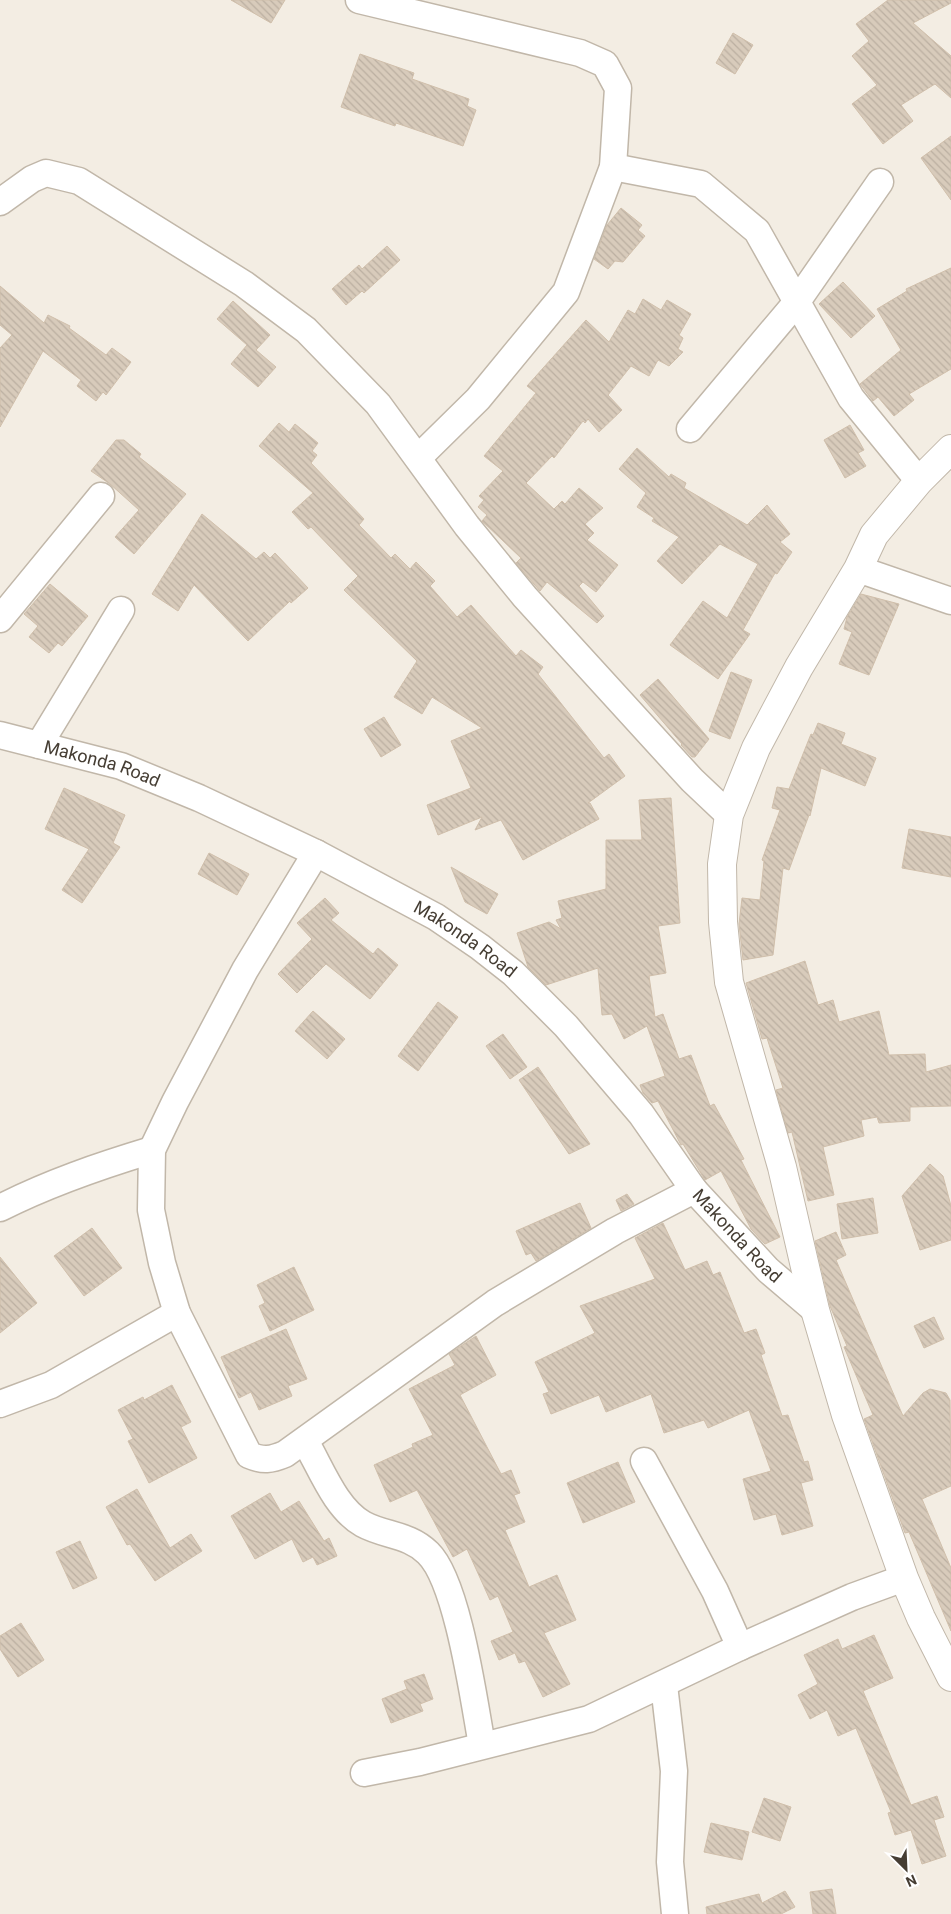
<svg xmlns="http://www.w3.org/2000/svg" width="951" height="1914" font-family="Roboto,sans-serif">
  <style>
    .building { fill: url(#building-back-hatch); stroke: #d0bfab }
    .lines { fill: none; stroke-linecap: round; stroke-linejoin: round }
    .minor-casing { stroke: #c1b7a9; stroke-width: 29 }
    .tertiary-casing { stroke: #c1b7a9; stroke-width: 30 }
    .minor { stroke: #fff; stroke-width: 26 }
    .tertiary { stroke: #fff; stroke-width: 28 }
    .labels { text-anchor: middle; stroke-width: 5; stroke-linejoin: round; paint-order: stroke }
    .street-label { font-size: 18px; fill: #453d33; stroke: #fff }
  </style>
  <defs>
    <pattern id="building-back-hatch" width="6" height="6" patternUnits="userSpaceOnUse" patternTransform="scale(1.25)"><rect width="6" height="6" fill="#d8cbbb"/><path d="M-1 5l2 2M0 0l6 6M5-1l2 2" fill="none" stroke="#bbafa1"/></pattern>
  </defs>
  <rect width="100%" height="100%" fill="#f3ede3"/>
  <path class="building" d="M 231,0 L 285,0 L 271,23 Z
    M 888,0 L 951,0 L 951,3 L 913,23 L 951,56 L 951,98 L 935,84 L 901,105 L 913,121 L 883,144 L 852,104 L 877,85 L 852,56 L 869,41 L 856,24 Z
    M 733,33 L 753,45 L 735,74 L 716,63 Z
    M 360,54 L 414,73 L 412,79 L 469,99 L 467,106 L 476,110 L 463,146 L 396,123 L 395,126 L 341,107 Z
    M 951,136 L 951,200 L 921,158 Z
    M 621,208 L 642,225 L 638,230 L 645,236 L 623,262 L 615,261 L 608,269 L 594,259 L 607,225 Z
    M 387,246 L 400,260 L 364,293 L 362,291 L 346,305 L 332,289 L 359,265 L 362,269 Z
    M 951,268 L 951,369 L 909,394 L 914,400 L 894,416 L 878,397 L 873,401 L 860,384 L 901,350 L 877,309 L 907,291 L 906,289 Z
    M 843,282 L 875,316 L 851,338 L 819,304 Z
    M 0,286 L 44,323 L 48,315 L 70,326 L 69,328 L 106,355 L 112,348 L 131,362 L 106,395 L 103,392 L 96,401 L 77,386 L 81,380 L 43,351 L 0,427 L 0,348 L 12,335 L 0,325 Z
    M 643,299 L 661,310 L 667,300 L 691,314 L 679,335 L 683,338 L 678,349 L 683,352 L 669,366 L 658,360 L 649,376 L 631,366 L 608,395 L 622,410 L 599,432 L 588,419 L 585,423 L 583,421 L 554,458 L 552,456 L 526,483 L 554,509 L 562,501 L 565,504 L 579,488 L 603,508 L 585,524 L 594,533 L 587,540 L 618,565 L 596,592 L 583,582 L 579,586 L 604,616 L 597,623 L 547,582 L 540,591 L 516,563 L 521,558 L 482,521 L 487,515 L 478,507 L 484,500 L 479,496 L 503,471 L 484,456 L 536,393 L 527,386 L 586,320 L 609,342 L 628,310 L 635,314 Z
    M 233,301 L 270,335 L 256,350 L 276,367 L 258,387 L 231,364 L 247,345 L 217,319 Z
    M 279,423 L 289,432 L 295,424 L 318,443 L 312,451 L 317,455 L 311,463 L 364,519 L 359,525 L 391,558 L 395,554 L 410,569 L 416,562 L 435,581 L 430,586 L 457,617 L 471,605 L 516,656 L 521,650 L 543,667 L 538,674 L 604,758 L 609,754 L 625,776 L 588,803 L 590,803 L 599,819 L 523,860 L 501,820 L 475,830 L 482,817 L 438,835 L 427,805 L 471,788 L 451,741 L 482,728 L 432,697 L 422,714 L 394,697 L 417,661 L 344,590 L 358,576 L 311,527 L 308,529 L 292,512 L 313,493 L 259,446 Z
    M 850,425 L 864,450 L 858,453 L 866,466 L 845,478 L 824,440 Z
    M 116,440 L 124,440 L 141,454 L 139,457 L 186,494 L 134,554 L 115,537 L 139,510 L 110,484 L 91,471 Z
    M 637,448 L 669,477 L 671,474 L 686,483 L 684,488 L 747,525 L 767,505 L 790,534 L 780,542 L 792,552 L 777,574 L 775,573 L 743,630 L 750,634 L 718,679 L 670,645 L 703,601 L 727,618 L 758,564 L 720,544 L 682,584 L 657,561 L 679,537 L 652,521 L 654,518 L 637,507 L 646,493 L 619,469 Z
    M 202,514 L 256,559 L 264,552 L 270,558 L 275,553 L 308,588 L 291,603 L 290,601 L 248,641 L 194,585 L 178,611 L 152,594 Z
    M 50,584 L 88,616 L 62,646 L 58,643 L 49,653 L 29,637 L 38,626 L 24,614 Z
    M 861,594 L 899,604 L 869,675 L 839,664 L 852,632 L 844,629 L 847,617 Z
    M 731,672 L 752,680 L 730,739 L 709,731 Z
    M 658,679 L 709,739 L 695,757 L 692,757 L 681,745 L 682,744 L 640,695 Z
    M 384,717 L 401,745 L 381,757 L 364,729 Z
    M 818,723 L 845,733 L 841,744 L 876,758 L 865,786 L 821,768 L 810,816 L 809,815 L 789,870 L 783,868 L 773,955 L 743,960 L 739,924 L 742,898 L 760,900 L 764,861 L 762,860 L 780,810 L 772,808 L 777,787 L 789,789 L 811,734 L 813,735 Z
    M 64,788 L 125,815 L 113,843 L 120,847 L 82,903 L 62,890 L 89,849 L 45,829 Z
    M 671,798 L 680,923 L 658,926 L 666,973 L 649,976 L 655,1017 L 663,1014 L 679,1059 L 691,1055 L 710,1106 L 714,1104 L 744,1159 L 741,1160 L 780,1237 L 765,1244 L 751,1229 L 721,1171 L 705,1180 L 683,1144 L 681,1145 L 658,1101 L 652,1103 L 643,1093 L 640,1085 L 665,1076 L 647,1026 L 624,1039 L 612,1014 L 602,1015 L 598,968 L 546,985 L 528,967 L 517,933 L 549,922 L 561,929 L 556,920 L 562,918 L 558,901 L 606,889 L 606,840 L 642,840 L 639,800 Z
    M 909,829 L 951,837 L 951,877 L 902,868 Z
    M 209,853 L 249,874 L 237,895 L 198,874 Z
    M 451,867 L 498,894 L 487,914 L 465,902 Z
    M 325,898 L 339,913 L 331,920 L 373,954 L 378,948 L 398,965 L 370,999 L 326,964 L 297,993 L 278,974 L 312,939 L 297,923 Z
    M 805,961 L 818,1005 L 833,1000 L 839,1022 L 879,1011 L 889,1055 L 925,1054 L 926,1072 L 951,1065 L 951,1106 L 910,1107 L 910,1121 L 879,1123 L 877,1117 L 861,1120 L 864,1136 L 823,1147 L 834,1195 L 808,1201 L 792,1132 L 788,1133 L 776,1090 L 783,1088 L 767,1038 L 762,1039 L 746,983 Z
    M 438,1002 L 458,1017 L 418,1071 L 398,1056 Z
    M 313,1011 L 345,1039 L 327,1059 L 295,1031 Z
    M 503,1034 L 527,1067 L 510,1079 L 486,1046 Z
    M 538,1067 L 590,1144 L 569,1154 L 519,1080 Z
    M 930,1164 L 943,1176 L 951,1206 L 951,1240 L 920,1250 L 902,1196 Z
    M 627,1194 L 634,1204 L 621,1211 L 616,1200 Z
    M 873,1198 L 878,1233 L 842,1239 L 837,1204 Z
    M 580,1203 L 591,1228 L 536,1261 L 531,1253 L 526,1255 L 516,1231 Z
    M 663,1223 L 685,1270 L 707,1261 L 713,1275 L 720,1272 L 744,1333 L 756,1329 L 765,1353 L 761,1355 L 782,1416 L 788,1415 L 804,1462 L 808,1461 L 813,1480 L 801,1483 L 813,1526 L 782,1535 L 776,1514 L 754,1520 L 743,1479 L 771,1471 L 749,1410 L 708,1428 L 704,1420 L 664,1433 L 651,1394 L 606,1412 L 599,1395 L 551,1414 L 543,1394 L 549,1392 L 535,1362 L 595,1333 L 580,1306 L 655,1279 L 635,1238 Z
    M 92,1228 L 122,1268 L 84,1296 L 54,1256 Z
    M 836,1232 L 846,1255 L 836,1260 L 903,1416 L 923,1393 L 930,1389 L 946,1393 L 950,1400 L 951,1486 L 922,1499 L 951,1568 L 951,1631 L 909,1532 L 905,1533 L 864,1419 L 873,1415 L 844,1347 L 847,1346 L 830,1306 L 815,1241 Z
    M 0,1257 L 37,1303 L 0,1333 Z
    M 294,1267 L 314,1310 L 270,1331 L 259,1306 L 265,1303 L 257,1285 Z
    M 934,1317 L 944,1339 L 924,1348 L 914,1326 Z
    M 286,1329 L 307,1379 L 288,1386 L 292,1396 L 259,1410 L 251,1392 L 239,1398 L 221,1357 Z
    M 476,1336 L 496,1375 L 460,1395 L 501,1474 L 511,1470 L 520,1493 L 514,1495 L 525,1522 L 505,1530 L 529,1587 L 557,1575 L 576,1620 L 544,1633 L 570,1684 L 543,1697 L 525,1661 L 519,1663 L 515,1653 L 499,1660 L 491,1641 L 513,1632 L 498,1596 L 490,1600 L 467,1549 L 453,1557 L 417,1490 L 390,1502 L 374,1465 L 413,1447 L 412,1444 L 433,1435 L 409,1389 L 455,1365 L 449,1354 Z
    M 172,1385 L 191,1422 L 181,1427 L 197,1458 L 149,1483 L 128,1441 L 133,1439 L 118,1410 L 143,1397 L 144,1400 Z
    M 618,1462 L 635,1502 L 583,1523 L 567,1483 Z
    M 137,1489 L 170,1548 L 191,1534 L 202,1551 L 155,1581 L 130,1544 L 127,1545 L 106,1507 Z
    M 270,1493 L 281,1512 L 299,1501 L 324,1541 L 329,1538 L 337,1556 L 317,1565 L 313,1557 L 303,1562 L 292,1539 L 255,1559 L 231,1516 Z
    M 80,1541 L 97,1578 L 73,1589 L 56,1552 Z
    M 21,1623 L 44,1660 L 18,1677 L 0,1649 L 0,1636 Z
    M 874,1635 L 893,1678 L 863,1691 L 911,1805 L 937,1796 L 944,1817 L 934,1820 L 946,1856 L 922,1864 L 911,1830 L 895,1835 L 888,1813 L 891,1812 L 856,1728 L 838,1736 L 827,1710 L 810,1719 L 798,1695 L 818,1684 L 804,1655 L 838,1639 L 842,1649 Z
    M 424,1674 L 433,1699 L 420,1704 L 423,1711 L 391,1723 L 382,1699 L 407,1689 L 404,1681 Z
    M 764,1798 L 791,1807 L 780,1841 L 752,1832 Z
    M 711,1823 L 749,1832 L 742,1860 L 704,1852 Z
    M 832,1889 L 836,1914 L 813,1914 L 810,1892 Z
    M 785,1891 L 795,1907 L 781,1914 L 707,1914 L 706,1907 L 759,1894 L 762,1903 Z"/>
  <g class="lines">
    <defs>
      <g id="minor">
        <path d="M 359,0 L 580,53 L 605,64 L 618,88 L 613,167 L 566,292 L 478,399 L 418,458"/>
        <path d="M 613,167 L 701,184 L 757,231 L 851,398 L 919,481"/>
        <path d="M 0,202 L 32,179 L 46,173 L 79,181 L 244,284 L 306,330 L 378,404 L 467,526 L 525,597 L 692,780 L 729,815"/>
        <path d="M 690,429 L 796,303 L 880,182"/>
        <path d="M 858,569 L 951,601"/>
        <path d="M 0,619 L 101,496"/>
        <path id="s1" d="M 0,735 L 121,766 L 199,798 L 316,853 L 436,917 L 480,947 L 513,973 L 566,1026 L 641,1114 L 694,1190 L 768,1270 L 815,1310"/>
        <path d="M 39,745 L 121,610"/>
        <path d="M 316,853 L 245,970 L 175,1102 L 152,1150 L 151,1210 L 162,1263 L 177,1313 L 249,1455 C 263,1461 271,1460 285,1454 L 495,1303 L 615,1231 L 694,1190"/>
        <path d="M 0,1208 C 49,1183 99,1166 152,1150"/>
        <path d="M 0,1404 L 51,1385 L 177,1313"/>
        <path d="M 305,1441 C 321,1468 335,1508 363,1524 C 385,1536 409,1534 428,1553 C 458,1582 474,1702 482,1745"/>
        <path d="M 644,1461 L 715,1591 L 740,1647"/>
        <path d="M 664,1685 L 674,1771 L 670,1862 L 675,1914"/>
        <path d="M 364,1773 L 420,1762 L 589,1719 L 740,1647 L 852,1597 L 904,1578"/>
      </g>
      <path id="tertiary" d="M 951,449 L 919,481 L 874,535 L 858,569 L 799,667 L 756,748 L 729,815 L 722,864 L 723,922 L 729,982 L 782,1167 L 815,1310 L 846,1415 L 904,1578 L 921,1618 L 951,1677"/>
    </defs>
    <use href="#minor" class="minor-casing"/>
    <use href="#tertiary" class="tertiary-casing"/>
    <use href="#minor" class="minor"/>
    <use href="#tertiary" class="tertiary"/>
  </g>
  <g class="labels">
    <g class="street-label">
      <text dy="6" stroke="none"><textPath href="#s1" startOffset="106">Makonda Road</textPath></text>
      <text dy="6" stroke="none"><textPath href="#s1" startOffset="511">Makonda Road</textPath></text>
      <text dy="6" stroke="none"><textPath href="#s1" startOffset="916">Makonda Road</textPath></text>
    </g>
  </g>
  <g transform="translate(906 1869) rotate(156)" stroke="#ffffff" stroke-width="4" paint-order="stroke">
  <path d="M0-4L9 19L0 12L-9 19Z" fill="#453d33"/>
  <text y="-8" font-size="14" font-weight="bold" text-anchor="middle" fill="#453d33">N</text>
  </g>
</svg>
